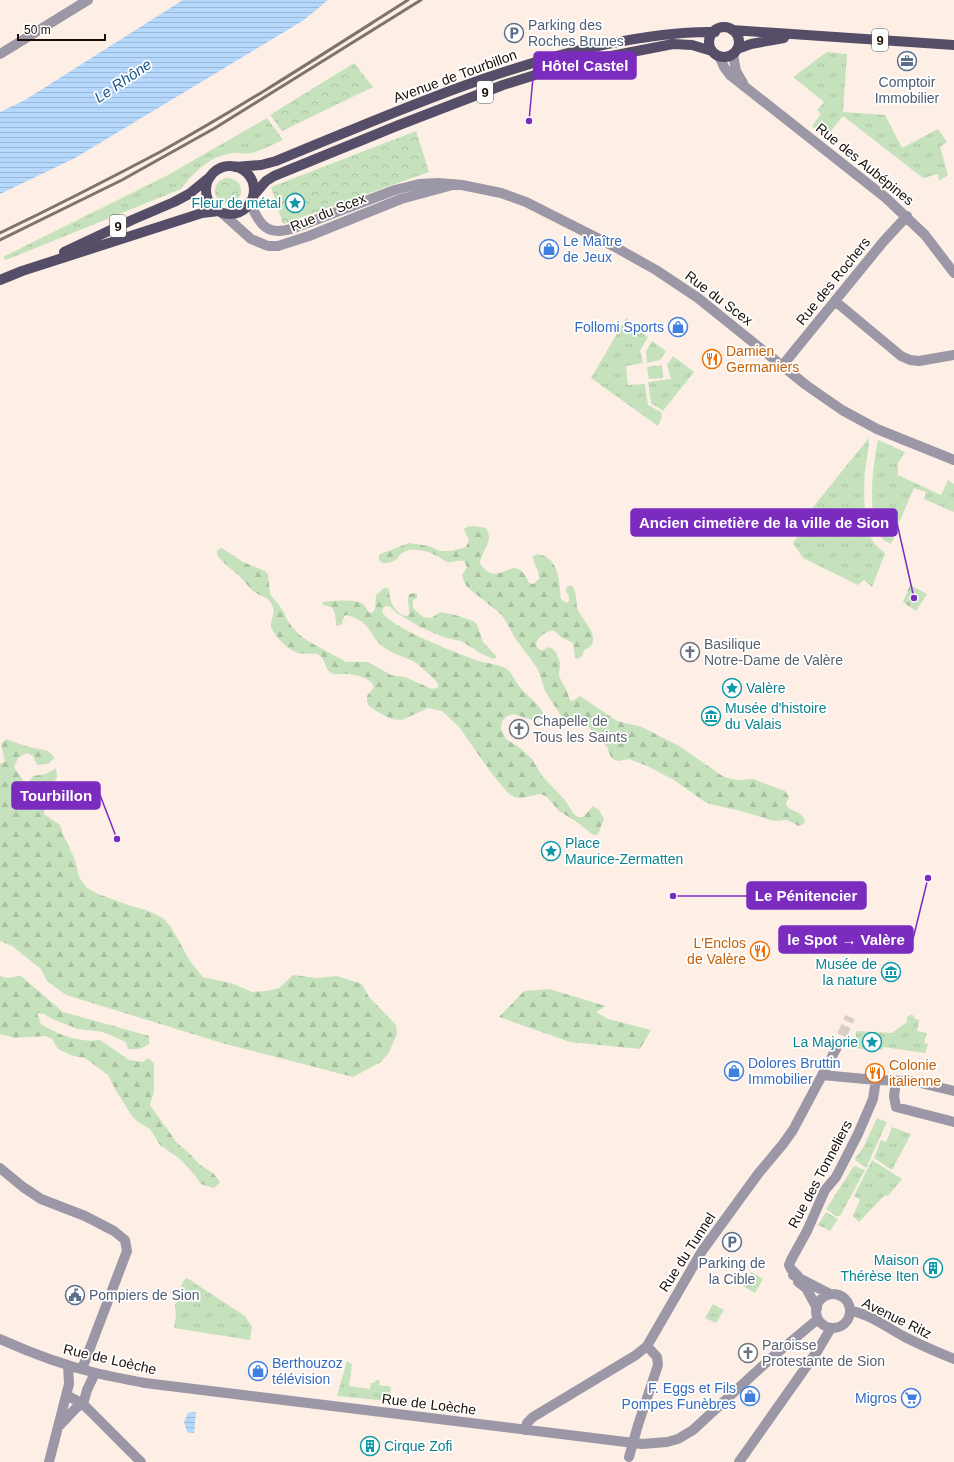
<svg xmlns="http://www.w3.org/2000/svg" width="954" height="1462" font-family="Arial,sans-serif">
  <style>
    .grass { fill: url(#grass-tufts) }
    .forest { fill: url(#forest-firs) }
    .cemetery { fill: url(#cemetery-stones) }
    .park { fill: url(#park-crowns) }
    .water { fill: url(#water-rules) }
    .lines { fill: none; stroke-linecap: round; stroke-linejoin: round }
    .minor-tunnel { stroke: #dbcec4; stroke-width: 10; stroke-dasharray: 10 5; stroke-linecap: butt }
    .minor { stroke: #9c97a6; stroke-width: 10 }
    .major { stroke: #564e68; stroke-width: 10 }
    .rail { stroke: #7f736a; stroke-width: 3 }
    .minor-bridge { stroke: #9c97a6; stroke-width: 10 }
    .labels { text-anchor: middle; stroke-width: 3.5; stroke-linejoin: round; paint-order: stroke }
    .shield { fill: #fff; stroke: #5f5852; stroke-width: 1 }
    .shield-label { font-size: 13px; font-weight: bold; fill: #1b1008 }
    .service-label { font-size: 14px; fill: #4e5e75; stroke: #fff; text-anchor: start }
    .street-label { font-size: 14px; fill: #1b1008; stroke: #fff }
    .culture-label { font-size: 14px; fill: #0d838f; stroke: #fff; text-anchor: end }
    .shop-label { font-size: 14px; fill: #366cbe; stroke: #fff; text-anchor: start }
    .food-label { font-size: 14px; fill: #c56008; stroke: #fff; text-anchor: start }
    .worship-label { font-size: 14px; fill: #5b616d; stroke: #fff; text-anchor: start }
    .water-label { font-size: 15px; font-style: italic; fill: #19568c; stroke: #fff }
    .leader { fill: none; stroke: #7b2cbf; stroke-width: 1.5 }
    .callout-dot { fill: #7b2cbf; stroke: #fff; stroke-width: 1.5 }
    .callout { fill: #7b2cbf; stroke: #7b2cbf; stroke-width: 1.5 }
    .callout-label { font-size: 15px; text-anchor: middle; font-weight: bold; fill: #fff }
  </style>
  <defs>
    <pattern id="grass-tufts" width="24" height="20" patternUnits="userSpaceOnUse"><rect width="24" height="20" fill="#c6e2bd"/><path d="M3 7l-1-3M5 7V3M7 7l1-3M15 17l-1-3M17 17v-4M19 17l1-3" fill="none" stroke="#aac1a1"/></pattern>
    <pattern id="forest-firs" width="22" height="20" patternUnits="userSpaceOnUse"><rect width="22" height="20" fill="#c6e2bd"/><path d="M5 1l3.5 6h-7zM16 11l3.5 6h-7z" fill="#aac1a1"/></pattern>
    <pattern id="cemetery-stones" width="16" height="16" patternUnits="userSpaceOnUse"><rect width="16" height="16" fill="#c6e2bd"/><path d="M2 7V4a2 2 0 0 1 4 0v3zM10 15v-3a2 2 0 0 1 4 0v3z" fill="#aac1a1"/></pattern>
    <pattern id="park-crowns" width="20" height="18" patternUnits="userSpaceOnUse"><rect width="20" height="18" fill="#c6e2bd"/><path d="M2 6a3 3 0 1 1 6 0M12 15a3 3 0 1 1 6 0" fill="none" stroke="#aac1a1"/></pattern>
    <pattern id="water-rules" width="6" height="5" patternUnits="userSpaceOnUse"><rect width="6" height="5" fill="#b5d8fc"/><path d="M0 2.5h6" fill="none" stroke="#9bb8d6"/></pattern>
  </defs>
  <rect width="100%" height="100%" fill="#fdefe5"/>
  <path class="grass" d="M 827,52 L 847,54 L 843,112 L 885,115 L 902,148 L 938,129 L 947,142 L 940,147 L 948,175 L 939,181 L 938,174 L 923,178 L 843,116 L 826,137 L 812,126 L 821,114 L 817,110 L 824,102 L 793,77 Z
    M 267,118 L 283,140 C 273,144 262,151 251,153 C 246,155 239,152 233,153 C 210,156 195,171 181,189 L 6,260 L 3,257 L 168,175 Z
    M 626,318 L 634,324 L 634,327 L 648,337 L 640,351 L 643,363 L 626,366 L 628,385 L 645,384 L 648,405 L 661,412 L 662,417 L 658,426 L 591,378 Z
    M 652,341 L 666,351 L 660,360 L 647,363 L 646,351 Z
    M 673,356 L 694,372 L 663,411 L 651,403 L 648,382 L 671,379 L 667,365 Z
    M 662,365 L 663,378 L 649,379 L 647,367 Z
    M 868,439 L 869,439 C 869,448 867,455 866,464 C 863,482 863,524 872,540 C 875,545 880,549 885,553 L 872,587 L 864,580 L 858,585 L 803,558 L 793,543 L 804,527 L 805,517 Z
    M 878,440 L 905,452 L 898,463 L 898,475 L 941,495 L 948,480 L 954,484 L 954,512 L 924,499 L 926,492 L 914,488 L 898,525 L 893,524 L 888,534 L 894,538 L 891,544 C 887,542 883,540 881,537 C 866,517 873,463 878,440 Z
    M 911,1015 L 913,1015 L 915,1019 L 919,1020 L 917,1031 L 927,1033 L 924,1043 L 928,1044 L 925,1053 L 883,1047 L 882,1050 L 877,1049 L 876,1051 L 855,1048 L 856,1031 L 892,1033 L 907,1022 L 907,1017 Z
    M 877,1118 L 887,1122 L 866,1168 L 855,1160 L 856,1156 L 857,1156 L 863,1148 Z
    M 892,1127 L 911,1134 L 892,1170 L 874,1158 L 881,1140 L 886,1142 Z
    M 872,1160 L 902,1179 L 888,1196 L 885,1195 L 859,1222 L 853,1216 L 860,1200 L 854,1196 Z
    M 854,1166 L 865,1170 L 840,1216 L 836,1216 L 826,1209 Z
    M 826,1212 L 838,1219 L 830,1231 L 818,1225 Z
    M 751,1272 L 763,1279 L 755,1293 L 743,1286 Z
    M 187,1278 L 245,1316 L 252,1327 L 250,1340 L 174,1328 L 176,1315 L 175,1306 L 182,1284 L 185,1279 Z
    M 713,1304 L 724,1310 L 716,1323 L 705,1318 Z
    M 347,1361 L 352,1364 L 349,1386 L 370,1389 L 371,1383 L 374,1383 L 376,1380 L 380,1380 L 379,1385 L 391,1387 L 389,1401 L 337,1396 Z"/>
  <path class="forest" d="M 474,526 L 486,528 C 495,542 480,552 480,563 C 495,587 508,562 520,570 C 525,573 527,579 529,583 L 533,584 L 539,579 C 540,570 533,565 533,556 L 538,554 C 541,555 546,556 549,559 C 560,568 559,586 561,599 L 566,603 L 569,601 L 569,596 L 566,591 L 567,586 L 572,586 C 578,593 575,602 578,610 C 583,621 606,642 584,650 L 582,656 L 578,659 L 575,658 L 573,643 L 561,637 L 553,630 C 544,633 537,636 536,646 L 540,650 L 543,650 L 549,647 L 553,649 L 556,652 L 560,663 L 559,676 L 567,691 L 570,700 L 573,701 L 580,696 L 617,721 L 642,727 L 679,746 L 724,777 L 737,780 L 753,779 L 785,791 L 789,797 L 786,803 L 788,808 L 799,813 L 805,819 L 804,824 L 799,826 L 787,820 L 774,821 L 737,810 L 714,805 L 705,802 L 674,780 L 647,766 L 629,759 L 619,761 L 614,760 L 611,757 L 607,747 L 580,718 L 570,721 L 565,719 L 561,716 L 545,691 L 540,675 L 536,666 L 517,641 L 502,615 L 467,587 L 463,579 L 462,575 L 467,567 L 464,561 C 459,559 454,563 448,562 C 443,561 440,557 435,555 C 427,551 415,548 406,551 C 396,554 401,563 382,563 L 379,560 L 379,556 L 380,554 L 409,543 L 429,546 L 440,551 L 452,551 L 466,547 L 469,541 L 464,529 L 467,527 Z
    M 220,548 L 223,549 L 243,562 L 265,571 L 268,574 L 270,594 L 284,612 L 286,618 L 292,627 L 301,636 L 308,641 L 346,662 L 368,662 L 391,675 L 405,677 L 432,689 L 437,688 L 439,686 L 437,682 C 431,676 418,663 411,660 C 399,655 391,653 381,645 C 374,639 373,634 368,628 C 363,621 355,618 347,615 L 344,616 L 342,624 L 337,626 C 335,621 336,611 332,608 C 330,606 325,606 322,604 L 323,602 C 333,601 357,598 364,605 C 367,608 366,610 370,613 L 373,612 L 375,609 L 376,595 L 384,588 L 387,588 L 389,589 C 389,600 395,616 408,616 C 411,609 406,601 409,594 L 415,593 L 417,595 L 417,598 L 413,600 L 413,608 L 423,617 L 431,618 L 441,612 L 455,615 L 473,621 L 477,624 L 483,642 L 496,656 L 496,658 L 493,659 L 482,654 L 461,641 L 446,638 L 422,628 L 398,614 L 390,607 L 385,606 L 382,611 C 387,627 462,655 479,661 C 489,664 500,664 508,670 C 512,673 514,679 517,683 C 524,694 537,701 543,713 L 541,717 L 535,721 L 514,714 L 507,716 L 502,721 L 501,729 L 506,739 L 520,748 L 532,759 L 542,776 L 564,799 L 574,814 L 578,817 L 583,817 L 593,806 L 599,810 L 604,819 L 598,834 L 595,835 L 592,834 L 577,822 L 559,811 L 546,796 L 539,794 L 522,798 L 514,797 L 508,793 L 492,774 L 459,727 L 442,711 L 428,708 L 402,720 L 391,719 L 376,711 L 369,706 L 367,702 L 367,696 L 374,687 C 371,678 357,675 348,674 C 342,673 336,676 331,673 C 324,668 326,659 319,655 C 313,652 305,655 298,653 C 288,650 276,638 272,629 C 268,620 278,614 271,603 C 267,596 259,596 253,591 C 250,589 248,585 245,582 C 237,572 225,566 217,555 L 217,551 Z
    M 6,739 L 25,746 L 48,751 L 55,758 L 47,764 L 37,765 L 33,756 L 27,753 L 18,758 L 14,767 L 23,780 L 27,784 L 33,776 L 46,774 L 56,768 L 57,777 L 45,799 L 44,814 L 60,825 L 63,834 L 75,860 L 79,877 L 87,888 L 98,894 L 131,906 L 146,910 L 163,918 L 171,927 L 190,961 L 203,977 L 234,984 L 252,992 L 266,991 L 279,988 L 293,975 L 317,978 L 337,976 L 362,984 L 369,997 L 396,1025 L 397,1034 L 388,1054 L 381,1062 L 353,1077 L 222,1043 L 66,995 L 47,981 L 41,969 L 12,946 L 0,941 L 0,764 L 5,762 L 1,744 Z
    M 0,976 L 7,978 L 21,976 L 63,1012 L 149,1036 L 149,1044 C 142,1049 137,1050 128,1049 L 126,1042 L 103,1032 L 78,1029 L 52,1019 L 44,1014 L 37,1013 L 41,1024 C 59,1035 79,1043 100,1040 L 129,1060 L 143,1062 L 148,1058 L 154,1063 L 154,1092 L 150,1105 L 177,1143 L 189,1153 L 200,1165 L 213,1173 L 220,1182 L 214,1188 L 201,1184 L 194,1174 L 180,1159 L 160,1145 L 150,1129 L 138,1122 L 132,1116 L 115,1089 L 108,1075 L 85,1058 L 73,1056 L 58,1049 L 52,1039 L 45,1036 L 15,1038 L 0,1034 Z
    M 549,989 L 606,1006 L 596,1012 L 608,1019 L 651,1030 L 640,1049 L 570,1042 L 499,1017 L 524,991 Z"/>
  <path class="cemetery" d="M 910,585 L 927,594 L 916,611 L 903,602 Z"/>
  <path class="park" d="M 354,63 L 373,87 L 282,131 L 270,115 Z
    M 416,131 L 429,172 L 283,224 L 271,187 Z
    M215 191a13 13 0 1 1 26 0a13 13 0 1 1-26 0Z"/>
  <path class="water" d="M 183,0 L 328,0 L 304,20 L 75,158 L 0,194 L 0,112 L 25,100 Z
    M 196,1412 L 194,1433 L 187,1432 L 184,1422 L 188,1413 Z"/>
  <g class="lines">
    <path class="minor-tunnel" d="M 836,1049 L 850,1017"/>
    <path class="minor" d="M 0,54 L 88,0
      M 733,54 L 736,71 L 743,83
      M 719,56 L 724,67 L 730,75 L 886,198 L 925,235 L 954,273
      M 250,202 C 259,225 267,237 294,228 L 395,190 L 419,184 L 438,183 L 462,185 L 501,193 L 526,202 L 615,247 L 656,270 L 698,298 L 806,385 L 842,410 L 877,429 L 954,460
      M 222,213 L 251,239 L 268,246 L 278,246 L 309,236 L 401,199 L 449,186
      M 835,301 L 901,356 L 910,360 L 919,361 L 954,355
      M 782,366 L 883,242 L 907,216
      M 822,1075 L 876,1080 L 912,1081 L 954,1091
      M 896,1081 L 894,1096 L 896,1107 L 954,1122
      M 0,1168 L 23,1187 L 41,1199 L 85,1216 L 114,1231 L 125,1240 L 127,1251 L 82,1369
      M 793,1275 L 830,1294
      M 798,1276 L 791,1269 L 789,1265 L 791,1260 L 807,1231 L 825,1190 L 836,1177 L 858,1134 L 873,1099 L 876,1080
      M 798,1282 L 806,1288 L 817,1308
      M816 1311a17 17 0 1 1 34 0a17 17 0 1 1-34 0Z
      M 851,1311 C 870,1314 886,1327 903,1336 C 920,1345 937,1352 954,1359
      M 0,1339 C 31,1353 63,1365 96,1373 C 113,1377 129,1380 145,1383 L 642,1444 L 667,1442 L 678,1439 L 693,1430 L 770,1359 L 818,1319
      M 66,1395 L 83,1404 L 141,1462
      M 83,1404 L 87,1390 L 95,1373
      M 60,1425 L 77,1407 L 83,1404
      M 638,1425 L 658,1365 L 657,1357 L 647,1346
      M 525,1430 L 527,1423 L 533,1417 L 636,1355 L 647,1346 L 702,1251 L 758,1174 L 783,1144 L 793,1130 L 836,1049
      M 49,1462 L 69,1384 L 68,1365
      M 739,1462 L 818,1350 L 831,1328"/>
    <path class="major" d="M709 42a15 15 0 1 1 30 0a15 15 0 1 1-30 0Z
      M 732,30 L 954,45
      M 737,49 L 751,44 L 784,38
      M206 190a24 24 0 1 1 48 0a24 24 0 1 1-48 0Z
      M 235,167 L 261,165 L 276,161 C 384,117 492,68 607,44 C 642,37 678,31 715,32
      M 253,196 L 266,181 L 274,176 L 399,125 L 503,85 L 570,64 L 673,44 L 692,45 L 712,51
      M 64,252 L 132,220 L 174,202 L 189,194 L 211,176
      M 0,280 L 22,271 L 202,213 L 219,211"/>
    <path class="rail" d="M 0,233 C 54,207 107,180 160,152 C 245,105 326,52 408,0
      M 0,240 L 122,180 L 215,128 L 421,0"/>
    <path class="minor-bridge" d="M 629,1457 L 638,1425"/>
  </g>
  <defs>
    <symbol id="parking-ring" viewBox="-11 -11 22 22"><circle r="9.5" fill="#fff" stroke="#5c6f8a" stroke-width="1.5"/><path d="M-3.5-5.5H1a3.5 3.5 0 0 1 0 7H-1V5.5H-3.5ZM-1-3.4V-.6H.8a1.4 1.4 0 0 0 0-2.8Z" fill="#5c6f8a"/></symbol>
    <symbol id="office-ring" viewBox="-11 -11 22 22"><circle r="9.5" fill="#fff" stroke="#5c6f8a" stroke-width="1.5"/><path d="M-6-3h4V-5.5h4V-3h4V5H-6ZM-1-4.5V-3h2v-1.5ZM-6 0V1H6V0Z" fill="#5c6f8a"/></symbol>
    <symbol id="sight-ring" viewBox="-11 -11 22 22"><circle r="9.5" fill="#fff" stroke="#0f9aa8" stroke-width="1.5"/><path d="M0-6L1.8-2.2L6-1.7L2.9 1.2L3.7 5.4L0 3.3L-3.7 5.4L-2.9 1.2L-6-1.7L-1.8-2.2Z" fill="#0f9aa8"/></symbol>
    <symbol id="shop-ring" viewBox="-11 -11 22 22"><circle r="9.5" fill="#fff" stroke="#3f7fe0" stroke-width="1.5"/><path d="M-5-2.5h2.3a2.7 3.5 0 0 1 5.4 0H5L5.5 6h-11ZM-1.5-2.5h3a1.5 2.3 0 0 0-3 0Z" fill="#3f7fe0"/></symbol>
    <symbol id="restaurant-ring" viewBox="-11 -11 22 22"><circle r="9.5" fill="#fff" stroke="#e8710a" stroke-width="1.5"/><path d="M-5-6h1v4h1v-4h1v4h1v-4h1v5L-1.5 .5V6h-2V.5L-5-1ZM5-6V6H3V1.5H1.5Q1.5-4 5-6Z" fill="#e8710a"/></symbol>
    <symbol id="church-ring" viewBox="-11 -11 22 22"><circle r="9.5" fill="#fff" stroke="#6b7280" stroke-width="1.5"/><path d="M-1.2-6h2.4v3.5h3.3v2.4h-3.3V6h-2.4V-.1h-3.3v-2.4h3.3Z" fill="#6b7280"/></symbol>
    <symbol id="museum-ring" viewBox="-11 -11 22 22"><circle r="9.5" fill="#fff" stroke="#0f9aa8" stroke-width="1.5"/><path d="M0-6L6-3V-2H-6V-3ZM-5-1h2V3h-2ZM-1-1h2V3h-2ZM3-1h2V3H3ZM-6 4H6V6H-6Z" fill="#0f9aa8"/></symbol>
    <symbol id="building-ring" viewBox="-11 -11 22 22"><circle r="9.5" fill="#fff" stroke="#0f9aa8" stroke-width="1.5"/><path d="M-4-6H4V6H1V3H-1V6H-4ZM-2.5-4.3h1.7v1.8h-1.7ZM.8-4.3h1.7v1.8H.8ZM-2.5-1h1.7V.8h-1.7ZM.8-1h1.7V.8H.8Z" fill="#0f9aa8"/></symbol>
    <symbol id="civic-ring" viewBox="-11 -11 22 22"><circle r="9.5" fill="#fff" stroke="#5c6f8a" stroke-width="1.5"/><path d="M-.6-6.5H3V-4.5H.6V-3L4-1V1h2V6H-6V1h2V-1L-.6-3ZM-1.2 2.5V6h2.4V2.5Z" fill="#5c6f8a"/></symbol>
    <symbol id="supermarket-ring" viewBox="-11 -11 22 22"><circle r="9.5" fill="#fff" stroke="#3f7fe0" stroke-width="1.5"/><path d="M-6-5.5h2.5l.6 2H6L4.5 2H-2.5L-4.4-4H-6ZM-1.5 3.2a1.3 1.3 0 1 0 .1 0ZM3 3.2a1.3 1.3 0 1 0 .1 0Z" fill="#3f7fe0"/></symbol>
  </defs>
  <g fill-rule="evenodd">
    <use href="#parking-ring" x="503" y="22" width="22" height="22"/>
    <use href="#office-ring" x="896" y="50" width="22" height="22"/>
    <use href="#sight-ring" x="284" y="192" width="22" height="22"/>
    <use href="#shop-ring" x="538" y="238" width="22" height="22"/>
    <use href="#shop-ring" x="667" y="316" width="22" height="22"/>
    <use href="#restaurant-ring" x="701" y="348" width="22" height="22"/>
    <use href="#church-ring" x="679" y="641" width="22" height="22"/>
    <use href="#sight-ring" x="721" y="677" width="22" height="22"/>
    <use href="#museum-ring" x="700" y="705" width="22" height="22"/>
    <use href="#church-ring" x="508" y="718" width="22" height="22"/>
    <use href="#sight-ring" x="540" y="840" width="22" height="22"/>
    <use href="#restaurant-ring" x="749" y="940" width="22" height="22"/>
    <use href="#museum-ring" x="880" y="961" width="22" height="22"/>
    <use href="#sight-ring" x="861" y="1031" width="22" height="22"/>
    <use href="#shop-ring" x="723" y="1060" width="22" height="22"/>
    <use href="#restaurant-ring" x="864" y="1062" width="22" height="22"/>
    <use href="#parking-ring" x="721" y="1231" width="22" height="22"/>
    <use href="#building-ring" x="922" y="1257" width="22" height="22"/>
    <use href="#civic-ring" x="64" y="1284" width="22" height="22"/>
    <use href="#church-ring" x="737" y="1342" width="22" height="22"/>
    <use href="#shop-ring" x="247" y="1360" width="22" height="22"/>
    <use href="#shop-ring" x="739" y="1385" width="22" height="22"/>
    <use href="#supermarket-ring" x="900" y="1387" width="22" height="22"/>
    <use href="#building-ring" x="359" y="1435" width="22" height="22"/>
  </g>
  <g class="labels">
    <g class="shield">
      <rect x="872" y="29" width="16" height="22" rx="3"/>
      <rect x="477" y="81" width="16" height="22" rx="3"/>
      <rect x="110" y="215" width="16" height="22" rx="3"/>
    </g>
    <g class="shield-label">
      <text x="880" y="45">9</text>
      <text x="485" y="97">9</text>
      <text x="118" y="231">9</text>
    </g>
    <g class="service-label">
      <text x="528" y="30">Parking des<tspan x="528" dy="16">Roches Brunes</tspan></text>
      <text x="907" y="87" text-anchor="middle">Comptoir<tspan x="907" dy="16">Immobilier</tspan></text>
      <text x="732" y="1268" text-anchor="middle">Parking de<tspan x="732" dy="16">la Cible</tspan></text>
      <text x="89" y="1300">Pompiers de Sion</text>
    </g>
    <g class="street-label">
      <text transform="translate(455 76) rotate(-20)" y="5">Avenue de Tourbillon</text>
      <text transform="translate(865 164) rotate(39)" y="5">Rue des Aubépines</text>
      <text transform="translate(328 212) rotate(-22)" y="5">Rue du Scex</text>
      <text transform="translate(833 281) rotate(-51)" y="5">Rue des Rochers</text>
      <text transform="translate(719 298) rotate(37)" y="5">Rue du Scex</text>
      <text transform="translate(820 1174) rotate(-62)" y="5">Rue des Tonneliers</text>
      <text transform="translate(687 1252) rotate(-57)" y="5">Rue du Tunnel</text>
      <text transform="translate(897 1318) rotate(26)" y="5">Avenue Ritz</text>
      <text transform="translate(110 1359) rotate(13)" y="5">Rue de Loèche</text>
      <text transform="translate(429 1404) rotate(7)" y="5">Rue de Loèche</text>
    </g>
    <g class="culture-label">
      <text x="281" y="208">Fleur de métal</text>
      <text x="746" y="693" text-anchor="start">Valère</text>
      <text x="725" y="713" text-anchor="start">Musée d'histoire<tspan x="725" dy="16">du Valais</tspan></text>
      <text x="565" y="848" text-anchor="start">Place<tspan x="565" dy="16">Maurice-Zermatten</tspan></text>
      <text x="877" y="969">Musée de<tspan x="877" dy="16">la nature</tspan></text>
      <text x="858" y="1047">La Majorie</text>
      <text x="919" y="1265">Maison<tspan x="919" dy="16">Thérèse Iten</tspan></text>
      <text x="384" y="1451" text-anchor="start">Cirque Zofi</text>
    </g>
    <g class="shop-label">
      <text x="563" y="246">Le Maître<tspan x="563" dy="16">de Jeux</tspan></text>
      <text x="664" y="332" text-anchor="end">Follomi Sports</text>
      <text x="748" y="1068">Dolores Bruttin<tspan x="748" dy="16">Immobilier</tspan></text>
      <text x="272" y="1368">Berthouzoz<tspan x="272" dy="16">télévision</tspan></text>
      <text x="736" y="1393" text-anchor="end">F. Eggs et Fils<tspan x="736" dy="16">Pompes Funèbres</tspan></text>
      <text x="897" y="1403" text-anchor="end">Migros</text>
    </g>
    <g class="food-label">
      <text x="726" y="356">Damien<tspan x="726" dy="16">Germaniers</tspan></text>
      <text x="746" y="948" text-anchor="end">L'Enclos<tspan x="746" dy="16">de Valère</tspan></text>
      <text x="889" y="1070">Colonie<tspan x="889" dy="16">italienne</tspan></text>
    </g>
    <g class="worship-label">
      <text x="704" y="649">Basilique<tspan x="704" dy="16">Notre-Dame de Valère</tspan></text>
      <text x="533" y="726">Chapelle de<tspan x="533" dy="16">Tous les Saints</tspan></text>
      <text x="762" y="1350">Paroisse<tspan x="762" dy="16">Protestante de Sion</tspan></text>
    </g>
    <g class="water-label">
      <text transform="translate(123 81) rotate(-34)" y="5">Le Rhône</text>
    </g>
  </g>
  <path class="leader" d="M529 121L534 66M914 598L897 523M117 839L100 795M673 896L747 896M928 878L913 939"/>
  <g class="callout-dot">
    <circle cx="529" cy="121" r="4"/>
    <circle cx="914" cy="598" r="4"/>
    <circle cx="117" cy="839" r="4"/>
    <circle cx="673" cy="896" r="4"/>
    <circle cx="928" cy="878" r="4"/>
  </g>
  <g class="callout">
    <rect x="534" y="52" width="102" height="27" rx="4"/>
    <rect x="631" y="509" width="266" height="27" rx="4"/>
    <rect x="12" y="782" width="88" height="27" rx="4"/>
    <rect x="747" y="882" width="119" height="27" rx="4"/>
    <rect x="779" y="926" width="134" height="27" rx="4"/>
  </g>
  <g class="callout-label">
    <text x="585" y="71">Hôtel Castel</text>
    <text x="764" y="528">Ancien cimetière de la ville de Sion</text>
    <text x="56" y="801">Tourbillon</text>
    <text x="806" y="901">Le Pénitencier</text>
    <text x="846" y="945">le Spot → Valère</text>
  </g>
  <path d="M18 34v6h87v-6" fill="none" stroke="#1b1008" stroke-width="2"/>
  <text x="24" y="34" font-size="12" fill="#1b1008" stroke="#ffffff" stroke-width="3" paint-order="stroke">50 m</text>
</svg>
